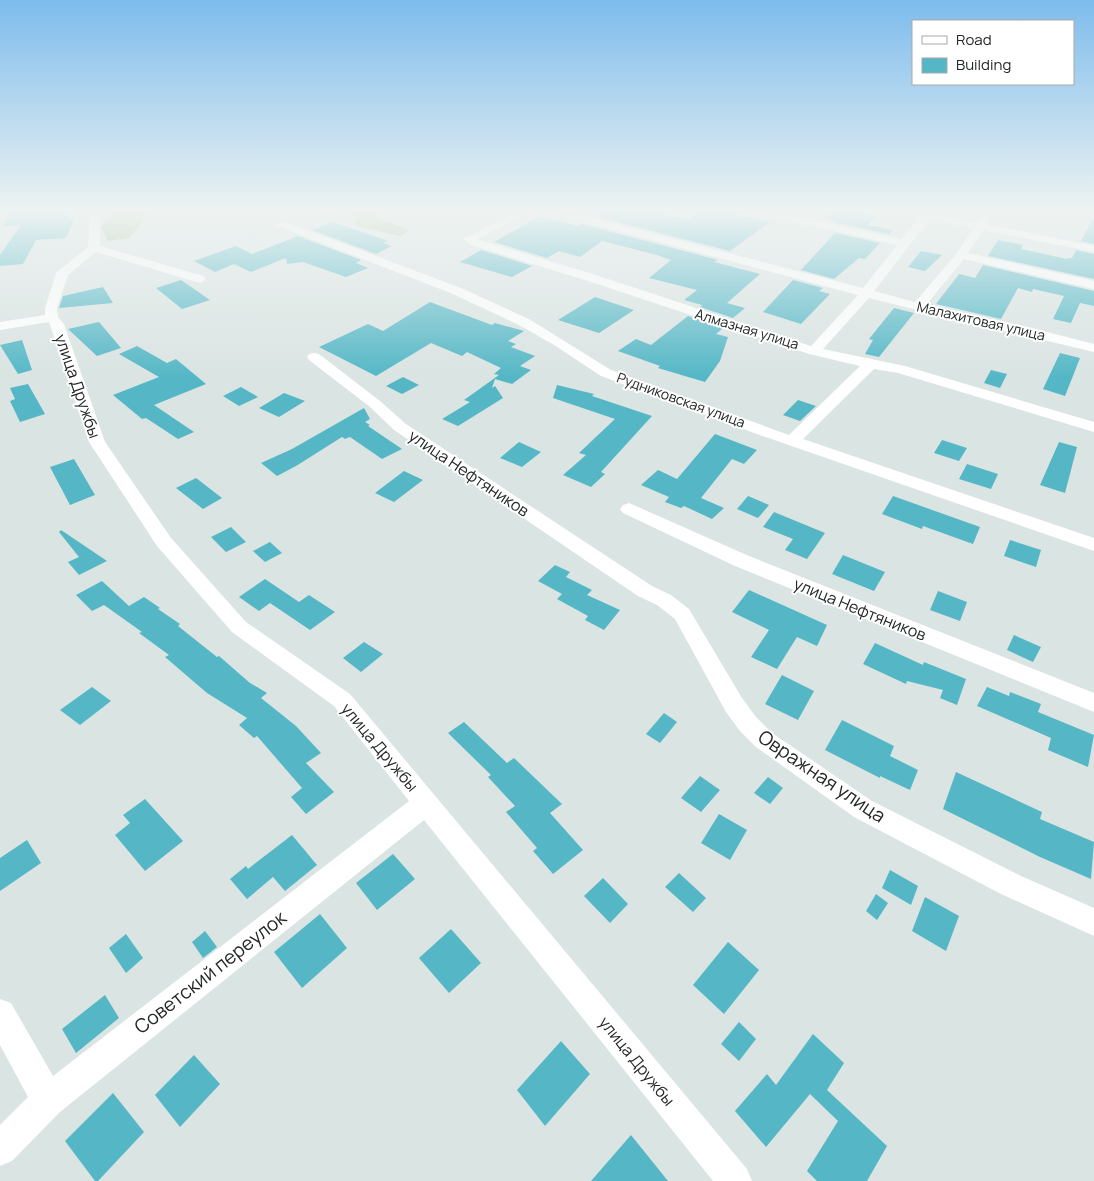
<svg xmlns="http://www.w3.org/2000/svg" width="1094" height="1181" font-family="Manrope,sans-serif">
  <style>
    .green { fill: #9ebb87 }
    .building { fill: #55b7c6 }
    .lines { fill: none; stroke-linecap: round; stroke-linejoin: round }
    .street { fill: #fff; fill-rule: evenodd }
    .labels { text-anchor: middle; stroke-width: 4; stroke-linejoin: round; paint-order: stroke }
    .far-street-label { font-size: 14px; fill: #222625; stroke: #fff }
    .street-label { font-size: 16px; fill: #222625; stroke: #fff }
    .near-street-label { font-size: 19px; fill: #222625; stroke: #fff }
  </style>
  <rect width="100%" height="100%" fill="#dae4e2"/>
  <path class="green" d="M 111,210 L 152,210 L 129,238 L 108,241 L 101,228 Z
    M 378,210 L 376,214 L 378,220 L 396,224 L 409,231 L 400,236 L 357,226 L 352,213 L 337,211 Z"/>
  <path class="building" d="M 9,210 L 72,210 L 68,219 L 75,218 L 66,238 L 36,240 L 23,264 L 0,266 L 0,255 L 21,225 L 4,227 Z
    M 606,210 L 649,210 L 688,220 L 703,210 L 720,210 L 770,222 L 730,251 L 595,216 Z
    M 822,210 L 849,210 L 876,216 L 868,225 L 893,230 L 889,234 L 834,222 Z
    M 1094,216 L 1094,244 L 1081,241 Z
    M 539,217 L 579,226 L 582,224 L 718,260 L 714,262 L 760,274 L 727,303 L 745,308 L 733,318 L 700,307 L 702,305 L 684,300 L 697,290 L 649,278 L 671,260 L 657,255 L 602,241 L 580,257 L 559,251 L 547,258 L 494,242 Z
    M 333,222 L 388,241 L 383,243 L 392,246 L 376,254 L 312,230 Z
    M 835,233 L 880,243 L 865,259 L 859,258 L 834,279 L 801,270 Z
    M 298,236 L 361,260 L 356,263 L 368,268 L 346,277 L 303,262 L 287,264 L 286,258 L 251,272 L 234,264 L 215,272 L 194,261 L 236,246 L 252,254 Z
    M 998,240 L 1023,245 L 1021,249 L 1067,259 L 1067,258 L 1072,258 L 1076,250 L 1094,254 L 1094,279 L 988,256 Z
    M 481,250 L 532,266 L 512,277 L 460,262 Z
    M 921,251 L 942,255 L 925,271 L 908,267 Z
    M 983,265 L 1094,291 L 1094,306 L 1080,303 L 1071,323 L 1053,319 L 1064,296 L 1033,289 L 1032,292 L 1018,288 L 1001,319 L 936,304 L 959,274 L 975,278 Z
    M 181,280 L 210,300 L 182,309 L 156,288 Z
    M 793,280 L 823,288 L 819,291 L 830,294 L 801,324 L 763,312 Z
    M 103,287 L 113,303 L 59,308 L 63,296 Z
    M 595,297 L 634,310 L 599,333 L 558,320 Z
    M 430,302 L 492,325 L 495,323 L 524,331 L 508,341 L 516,344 L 511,347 L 535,356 L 520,366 L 531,370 L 512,384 L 495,379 L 492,388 L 495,386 L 503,398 L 458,426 L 442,419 L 470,402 L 464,400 L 499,375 L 494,374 L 501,368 L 467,352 L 462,356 L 431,343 L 376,376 L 319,347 L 368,324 L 383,331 Z
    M 894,308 L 914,313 L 879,357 L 865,354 L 873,340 L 869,339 Z
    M 688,316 L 723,328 L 716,334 L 728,337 L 720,361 L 705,382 L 658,368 L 660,366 L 618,351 L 636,339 L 651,345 Z
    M 99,322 L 121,348 L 97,356 L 68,329 Z
    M 22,340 L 32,370 L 18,374 L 0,345 Z
    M 137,346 L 167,363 L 176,359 L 206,384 L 154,405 L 194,432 L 178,439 L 146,418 L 142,419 L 113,395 L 159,377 L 119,354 Z
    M 1060,353 L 1080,358 L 1065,396 L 1043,389 Z
    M 991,370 L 1007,374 L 1000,388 L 984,383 Z
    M 403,377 L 419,385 L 402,394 L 386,386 Z
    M 28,384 L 45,414 L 20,422 L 10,401 L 15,399 L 10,388 Z
    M 557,385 L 594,394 L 592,396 L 652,416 L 601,472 L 605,474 L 591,487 L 563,475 L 586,455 L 579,453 L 615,419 L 553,398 Z
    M 241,387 L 258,397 L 239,406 L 223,396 Z
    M 284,393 L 305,401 L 279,417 L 259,408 Z
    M 798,400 L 816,406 L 800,421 L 783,415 Z
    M 364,408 L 370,419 L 365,422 L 370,425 L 368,426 L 402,449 L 382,459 L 350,437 L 345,439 L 342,437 L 296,466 L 277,476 L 261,463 L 292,449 Z
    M 715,434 L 757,450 L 744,464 L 732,459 L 701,498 L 724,508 L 712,519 L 684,506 L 681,508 L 665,502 L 669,497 L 641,485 L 658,470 L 677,479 Z
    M 942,440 L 967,448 L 959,461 L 934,453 Z
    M 519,442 L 541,452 L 522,467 L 500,458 Z
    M 1059,442 L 1077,447 L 1065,493 L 1040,485 Z
    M 74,459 L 95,495 L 70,505 L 50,467 Z
    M 967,464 L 998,474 L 991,489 L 959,479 Z
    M 404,471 L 423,480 L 394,502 L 375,493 Z
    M 196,478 L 222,498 L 203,509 L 176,488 Z
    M 748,496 L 769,505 L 758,518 L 737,509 Z
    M 893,496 L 980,527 L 973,544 L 923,526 L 922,529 L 882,514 Z
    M 774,512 L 825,533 L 807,559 L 785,550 L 793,539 L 763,527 Z
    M 231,527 L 246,542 L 226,552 L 211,537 Z
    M 61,530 L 107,561 L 79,575 L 68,562 L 79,557 L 59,532 Z
    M 1010,540 L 1041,550 L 1036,567 L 1004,556 Z
    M 270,542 L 282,553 L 265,562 L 253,551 Z
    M 843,555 L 885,572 L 874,591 L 832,574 Z
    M 555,565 L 570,572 L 566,577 L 592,590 L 587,595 L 620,610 L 604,630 L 585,620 L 588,616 L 557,599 L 562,594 L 538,581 Z
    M 265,579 L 299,602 L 309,595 L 335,612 L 310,630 L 270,603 L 259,611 L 239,597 Z
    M 102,581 L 129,606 L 144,597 L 160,608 L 158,609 L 180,624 L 178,626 L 217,657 L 219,656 L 250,683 L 267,693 L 261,698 L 296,726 L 321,753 L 306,763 L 334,792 L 306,814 L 291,797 L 302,788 L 257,736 L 254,738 L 239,725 L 247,718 L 207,693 L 165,657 L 169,655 L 139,633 L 142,632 L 104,605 L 92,611 L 76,595 Z
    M 749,590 L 827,625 L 817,646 L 797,637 L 777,669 L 751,657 L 769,630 L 732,612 Z
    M 938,591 L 967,602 L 960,621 L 930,610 Z
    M 1014,635 L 1041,647 L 1033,662 L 1007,650 Z
    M 364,642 L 383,654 L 361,672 L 343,658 Z
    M 875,643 L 923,665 L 924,662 L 966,679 L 957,705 L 940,698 L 943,690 L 907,681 L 906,684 L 863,664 Z
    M 782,675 L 814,691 L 798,720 L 765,704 Z
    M 92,687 L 111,701 L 80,725 L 60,710 Z
    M 987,687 L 1009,696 L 1010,692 L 1041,704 L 1038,712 L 1094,735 L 1088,767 L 1048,750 L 1051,738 L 977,706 Z
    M 664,713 L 677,722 L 660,743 L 646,734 Z
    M 842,720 L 894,746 L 890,756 L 918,770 L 910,790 L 880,776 L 880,778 L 825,750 Z
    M 464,722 L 507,763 L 514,758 L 562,804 L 550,813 L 583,850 L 553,874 L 533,851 L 537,848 L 506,812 L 515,806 L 488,777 L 491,775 L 448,733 Z
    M 956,772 L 1042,812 L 1040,819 L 1094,842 L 1091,879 L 1040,857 L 943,809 Z
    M 700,776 L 720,790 L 701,812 L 681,798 Z
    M 768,777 L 783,788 L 770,804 L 754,793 Z
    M 145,799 L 183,841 L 145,871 L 115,835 L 130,823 L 123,815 Z
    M 719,814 L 747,830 L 730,860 L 701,843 Z
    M 292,835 L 317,865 L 285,891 L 273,877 L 247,899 L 230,879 L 246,866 L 248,869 Z
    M 27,840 L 41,863 L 0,891 L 0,858 Z
    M 393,854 L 415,879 L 377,910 L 356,883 Z
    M 890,870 L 918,886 L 911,905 L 882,888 Z
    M 679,873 L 706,898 L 693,912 L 665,887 Z
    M 603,878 L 628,904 L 610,923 L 584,896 Z
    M 876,894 L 888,903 L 877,920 L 866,911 Z
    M 925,897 L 959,916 L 946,951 L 912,931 Z
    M 320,914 L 347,948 L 302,988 L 274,952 Z
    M 451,929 L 481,963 L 449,993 L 419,958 Z
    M 205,931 L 217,947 L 203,958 L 192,942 Z
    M 126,934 L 143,958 L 126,973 L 109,948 Z
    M 728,942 L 759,970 L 724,1014 L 693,985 Z
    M 105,995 L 119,1018 L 76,1053 L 62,1029 Z
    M 739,1022 L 756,1039 L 739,1061 L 721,1044 Z
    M 813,1034 L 844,1063 L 827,1090 L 887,1146 L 867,1181 L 817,1181 L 807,1171 L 838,1121 L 810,1094 L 766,1147 L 735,1111 L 767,1074 L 776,1085 Z
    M 561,1041 L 590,1074 L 545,1126 L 517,1090 Z
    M 194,1055 L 220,1084 L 180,1127 L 155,1095 Z
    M 113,1093 L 144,1132 L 98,1181 L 95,1181 L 65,1141 Z
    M 631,1135 L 668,1181 L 591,1181 Z"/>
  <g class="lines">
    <path class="street" d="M 86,210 L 98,210 L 100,213 L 100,246 L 204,276 L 206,279 L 200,283 L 96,252 L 68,275 L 57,308 L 58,317 L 64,324 L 105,442 L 171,538 L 246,622 L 350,694 L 747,1169 L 752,1181 L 713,1181 L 424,820 L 60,1112 L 12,1161 L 0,1166 L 0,1125 L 28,1097 L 0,1045 L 0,999 L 11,1003 L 53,1076 L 409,801 L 334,706 L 232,632 L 157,546 L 89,442 L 49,322 L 0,330 L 0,322 L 45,315 L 45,308 L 56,273 L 88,247 L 90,214 Z
      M 523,210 L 537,210 L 477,239 L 596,275 L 811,346 L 858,295 L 546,212 L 545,210 L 563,210 L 863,288 L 897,245 L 753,213 L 748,210 L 768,210 L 901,239 L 920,217 L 896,212 L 895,210 L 925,212 L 937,210 L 934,214 L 977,222 L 985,210 L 995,210 L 986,224 L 1094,246 L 1094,252 L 983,230 L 968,253 L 1094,281 L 1094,289 L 964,259 L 926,305 L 1024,326 L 1094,344 L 1094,352 C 1019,334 944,317 869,298 L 823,349 L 905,366 L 1094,422 L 1094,432 L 898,373 L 874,369 L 803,439 L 1094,538 L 1094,551 L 754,433 L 601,376 L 554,345 L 519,325 L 453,294 L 278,226 L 277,224 L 278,222 L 286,222 L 461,288 L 529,319 L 611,370 L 789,435 L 860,366 L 809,354 L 588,281 L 471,245 L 463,239 ZM 930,219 L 973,228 L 957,253 L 915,302 L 874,291 Z
      M 314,353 L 319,354 L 380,401 L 406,424 L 652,586 L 671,595 L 689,609 L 742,698 L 756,717 L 772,733 L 872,801 L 1021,876 L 1094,908 L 1094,936 L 1001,894 L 854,817 L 756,747 L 740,731 L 726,712 L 675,619 L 657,605 L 638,596 L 394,430 L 370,407 L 309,360 L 307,357 L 309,354 Z
      M 629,503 L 749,556 L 1094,693 L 1094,712 L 735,566 L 623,513 L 620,509 L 623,505 Z"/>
  </g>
  <linearGradient id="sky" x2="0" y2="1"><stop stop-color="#7dbcec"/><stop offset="0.56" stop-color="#eef3f2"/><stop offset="1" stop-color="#eef3f2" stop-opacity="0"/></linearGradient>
  <rect width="1094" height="376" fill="url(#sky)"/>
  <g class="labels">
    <g class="far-street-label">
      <text transform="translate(981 321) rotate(13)" y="5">Малахитовая улица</text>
      <text transform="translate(747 329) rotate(17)" y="5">Алмазная улица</text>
      <text transform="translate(681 400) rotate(20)" y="5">Рудниковская улица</text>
    </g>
    <g class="street-label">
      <text transform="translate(78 386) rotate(71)" y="6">улица Дружбы</text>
      <text transform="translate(469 473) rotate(34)" y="6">улица Нефтяников</text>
      <text transform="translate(860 609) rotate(22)" y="6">улица Нефтяников</text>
      <text transform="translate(380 747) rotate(50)" y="6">улица Дружбы</text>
      <text transform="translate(637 1061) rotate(51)" y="6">улица Дружбы</text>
    </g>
    <g class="near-street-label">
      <text transform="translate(822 776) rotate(34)" y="7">Овражная улица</text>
      <text transform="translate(210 972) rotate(-38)" y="7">Советский переулок</text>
    </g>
  </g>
  <rect x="912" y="20" width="162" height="65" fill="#ffffff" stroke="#a7a8a8"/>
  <rect x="922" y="36" width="25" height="8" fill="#ffffff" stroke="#a7a8a8"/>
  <text x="956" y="45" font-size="15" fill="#222625">Road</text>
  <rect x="922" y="58" width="25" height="15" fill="#55b7c6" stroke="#a7a8a8"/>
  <text x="956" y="70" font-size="15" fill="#222625">Building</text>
</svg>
